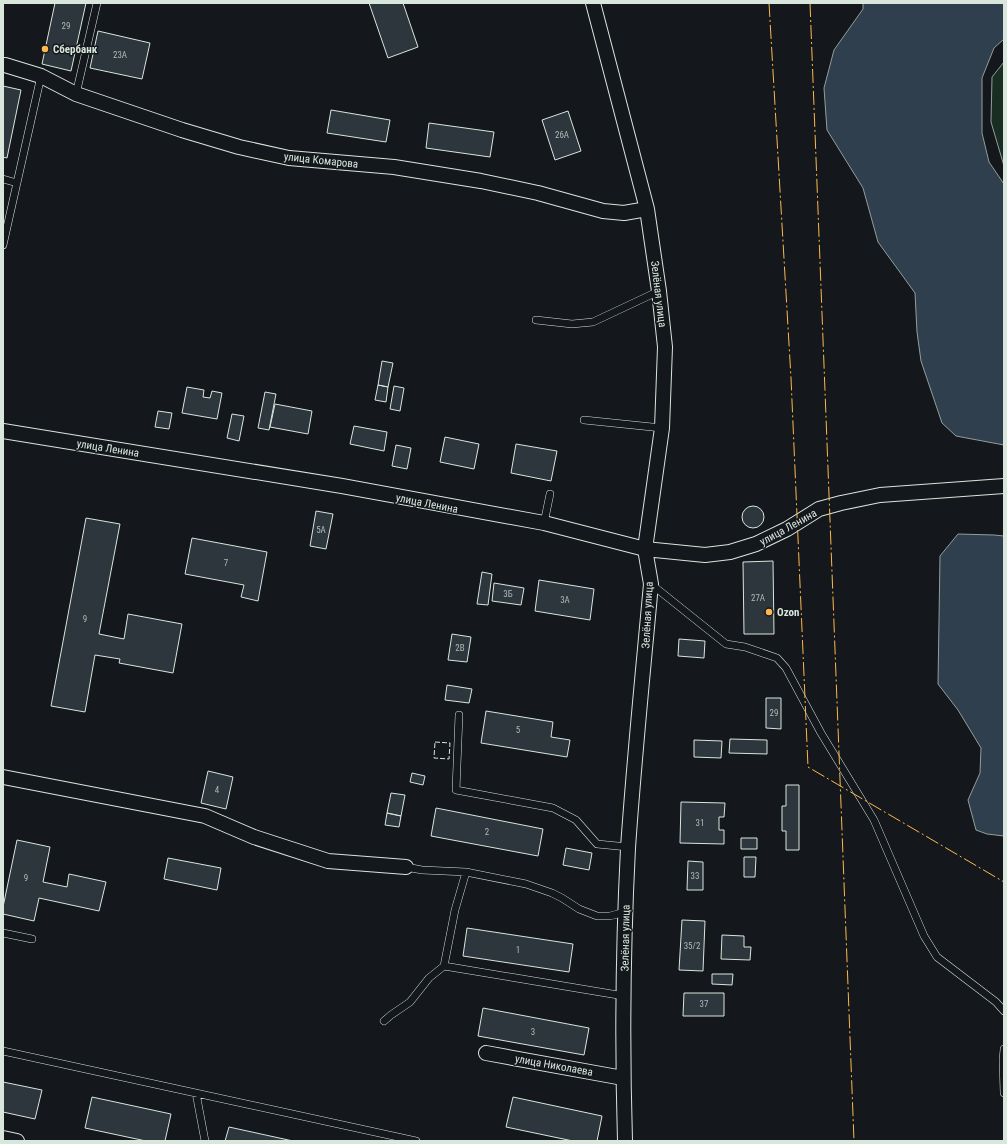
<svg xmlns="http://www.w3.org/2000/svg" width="1007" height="1144" font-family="'Roboto Condensed',sans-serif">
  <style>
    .green { fill: #1a2d24; stroke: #939e99 }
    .water { fill: #2f3f4d; stroke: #939e99 }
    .building { fill: #2c363c; stroke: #d8e6dc }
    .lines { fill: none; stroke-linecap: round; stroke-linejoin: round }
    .service-casing { stroke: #d8e6dc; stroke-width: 8 }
    .minor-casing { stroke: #d8e6dc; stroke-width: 16 }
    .service { stroke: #14181c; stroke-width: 7 }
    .minor { stroke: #14181c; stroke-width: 14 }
    .fence { stroke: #d8e6dc; stroke-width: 1; stroke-dasharray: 5 2; stroke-linecap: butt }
    .power { stroke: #ffb74d; stroke-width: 1; stroke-dasharray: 14 3 2 3; stroke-linecap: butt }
    .poi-dot { fill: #ffb74d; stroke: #14181c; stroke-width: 1.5 }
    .labels { text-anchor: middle; stroke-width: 3; stroke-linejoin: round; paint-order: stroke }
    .number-label { font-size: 9px; fill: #adbab4 }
    .poi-label { font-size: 11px; font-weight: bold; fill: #d8e6dc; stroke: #14181c; text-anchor: start }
    .street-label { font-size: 11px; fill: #d8e6dc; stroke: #14181c }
  </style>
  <rect width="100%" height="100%" fill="#14181c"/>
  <path class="green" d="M 1004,62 L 1004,166 L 991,122 L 992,77 Z"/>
  <path class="water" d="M 863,3 L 1004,3 L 1004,39 L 994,48 L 982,78 L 982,133 L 989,162 L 1004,184 L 1004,445 L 956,436 L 942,423 L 921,361 L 917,332 L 915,293 L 878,242 L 863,188 L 827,130 L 824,88 L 834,50 L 863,9 Z
    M 958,534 L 994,535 L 1004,536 L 1004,836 L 987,834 L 976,830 L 968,800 L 980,773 L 981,748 L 958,710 L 938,684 L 940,556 Z"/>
  <path class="building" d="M 55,3 L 86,3 L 71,71 L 42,64 Z
    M 369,3 L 403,3 L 418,47 L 388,58 Z
    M 98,31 L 150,43 L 142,79 L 90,68 Z
    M 3,86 L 21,90 L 7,158 L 3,157 Z
    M 331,110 L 390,120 L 386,142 L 327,133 Z
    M 568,111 L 581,151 L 555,160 L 542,120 Z
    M 429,123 L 494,132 L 490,157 L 426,148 Z
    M 382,361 L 393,363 L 388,387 L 378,385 Z
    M 378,385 L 388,387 L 386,402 L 375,400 Z
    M 394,386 L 404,388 L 400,411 L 390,409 Z
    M 187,387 L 204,390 L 203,397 L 210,398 L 212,391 L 222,393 L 217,419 L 182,413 Z
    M 265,392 L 276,394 L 269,430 L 258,428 Z
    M 275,404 L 312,411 L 308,434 L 270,427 Z
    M 158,411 L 172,413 L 169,429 L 155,427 Z
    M 232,414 L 244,416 L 239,441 L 227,438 Z
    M 354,426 L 387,432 L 384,451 L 350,444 Z
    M 445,437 L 479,444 L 474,469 L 440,462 Z
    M 516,444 L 557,451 L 551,481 L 511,473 Z
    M 396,445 L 411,448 L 407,469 L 392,466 Z
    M742 517a11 11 0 1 1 22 0a11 11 0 1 1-22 0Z
    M 316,511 L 333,514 L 326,549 L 310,546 Z
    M 86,518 L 120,524 L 99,634 L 124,639 L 128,614 L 182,624 L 173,673 L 119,663 L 120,659 L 95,655 L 85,712 L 51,706 Z
    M 192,538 L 267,552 L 258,601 L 241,597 L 244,585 L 185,574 Z
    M 773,561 L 774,634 L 744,634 L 743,562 Z
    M 482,572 L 492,574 L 488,605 L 477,604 Z
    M 539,580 L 594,589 L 590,620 L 535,611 Z
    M 494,583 L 524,588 L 521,605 L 492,601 Z
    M 452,634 L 471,637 L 467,662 L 448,660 Z
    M 679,639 L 705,641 L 704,658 L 678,656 Z
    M 447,685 L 472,689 L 469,703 L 445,700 Z
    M 766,698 L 781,698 L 781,729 L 766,728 Z
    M 486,711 L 553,722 L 551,737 L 570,740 L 567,757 L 481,743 Z
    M 730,739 L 767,740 L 767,754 L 729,753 Z
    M 694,740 L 722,741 L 721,758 L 694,757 Z
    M 208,771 L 233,777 L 226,809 L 201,803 Z
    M 412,773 L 425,776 L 423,785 L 410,782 Z
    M 786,785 L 799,785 L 799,850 L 786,850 L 786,831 L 782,831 L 782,806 L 786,806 Z
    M 391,793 L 405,795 L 401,816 L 387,813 Z
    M 681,802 L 725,803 L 724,817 L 719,817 L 719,830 L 724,830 L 724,844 L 680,843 Z
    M 436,808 L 543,829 L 538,856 L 431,836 Z
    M 387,813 L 401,816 L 399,827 L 385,825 Z
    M 741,838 L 757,838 L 757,849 L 741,849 Z
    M 17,840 L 50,847 L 43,882 L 67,887 L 69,874 L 106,882 L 99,911 L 39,898 L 34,921 L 3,914 L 3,907 Z
    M 566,848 L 592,853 L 589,870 L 563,865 Z
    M 744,857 L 756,857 L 755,877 L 744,877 Z
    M 168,858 L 221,868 L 217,890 L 164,879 Z
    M 688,861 L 703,862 L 703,890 L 687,890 Z
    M 682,920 L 705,921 L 703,971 L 679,970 Z
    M 467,928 L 573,944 L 569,972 L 463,956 Z
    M 722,935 L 744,936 L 744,947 L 751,947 L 750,960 L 721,959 Z
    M 712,974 L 733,974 L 732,985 L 712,984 Z
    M 684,993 L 724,993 L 724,1016 L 683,1016 Z
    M 483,1008 L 589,1028 L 584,1055 L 478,1036 Z
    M 3,1082 L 42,1090 L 35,1119 L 3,1112 Z
    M 92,1097 L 171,1114 L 165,1141 L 146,1141 L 85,1128 Z
    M 513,1097 L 602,1116 L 597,1141 L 573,1141 L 506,1127 Z
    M 229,1127 L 293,1141 L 225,1141 Z"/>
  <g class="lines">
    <defs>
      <path id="service" d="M 76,94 L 97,3
        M 3,179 L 17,183
        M 3,245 L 41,76
        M 536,320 L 572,324 L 593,322 L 659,291
        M 584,420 L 662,428
        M 544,523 L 550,494
        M 651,584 L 726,644 L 745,647 L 777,658 L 786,668 L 821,733 L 874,820 L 924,936 L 937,957 L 996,1002 L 1004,1011
        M 459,715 L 456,790 L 553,808 L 576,820 L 597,844 L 628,847
        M 406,867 L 422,870 L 466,872 L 526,884 L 552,893 L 562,898 L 579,909 L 597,916 L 610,916 L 625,912
        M 3,933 L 32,939
        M 444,966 L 624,996
        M 384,1021 L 391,1015 L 410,1002 L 429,978 L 444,966 L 455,910 L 466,872
        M 1004,1049 L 1003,1060 L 1004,1093
        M 3,1051 L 416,1141
        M 196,1093 L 205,1141"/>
      <path id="minor" d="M 593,3 L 647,209 L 659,291 L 665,347 L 662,428 L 645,549 L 651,584 C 643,672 634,760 628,848 C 623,946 622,1044 625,1141
        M 5,65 L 41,76 L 76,94 L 182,130 L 239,147 L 289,158 L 394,167 L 481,181 L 538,193 L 603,211 L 624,213 L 647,209
        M 3,431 L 342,486 L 544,523 L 645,549 L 705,555 L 730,552 L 756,544 L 787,529 L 819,509 L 841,503 L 880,495 L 1004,486
        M 3,777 L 205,816 L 254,837 L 328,861 L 406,867
        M 486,1053 L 623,1078
        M 3,1138 L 17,1141"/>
    </defs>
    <use href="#service" class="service-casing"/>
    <use href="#minor" class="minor-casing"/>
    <use href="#service" class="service"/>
    <use href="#minor" class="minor"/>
    <path class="fence" d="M 435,742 L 450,743 L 449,759 L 434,758 Z"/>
    <path class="power" d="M 769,3 L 791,378 L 808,767 L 1004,882
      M 810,3 L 854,1141"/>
  </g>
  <g class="poi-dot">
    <circle cx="45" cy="49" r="4"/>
    <circle cx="769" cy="612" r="4"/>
  </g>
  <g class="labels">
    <g class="number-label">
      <text x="66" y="29">29</text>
      <text x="120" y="58">23А</text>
      <text x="562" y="138">26А</text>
      <text x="321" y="533">5А</text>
      <text x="226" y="566">7</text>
      <text x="508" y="597">3Б</text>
      <text x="758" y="601">27А</text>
      <text x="565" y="603">3А</text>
      <text x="85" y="622">9</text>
      <text x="460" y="651">2В</text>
      <text x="774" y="716">29</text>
      <text x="518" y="733">5</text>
      <text x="217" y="793">4</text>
      <text x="700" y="826">31</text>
      <text x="487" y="835">2</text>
      <text x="695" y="879">33</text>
      <text x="26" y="881">9</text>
      <text x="692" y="949">35/2</text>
      <text x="518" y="953">1</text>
      <text x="704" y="1007">37</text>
      <text x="533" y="1035">3</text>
    </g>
    <g class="poi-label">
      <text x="53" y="53">Сбербанк</text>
      <text x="777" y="616">Ozon</text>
    </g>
    <g class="street-label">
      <text transform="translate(321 160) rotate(6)" y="4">улица Комарова</text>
      <text transform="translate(659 294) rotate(83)" y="4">Зелёная улица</text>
      <text transform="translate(108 448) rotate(9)" y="4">улица Ленина</text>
      <text transform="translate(427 503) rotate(11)" y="4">улица Ленина</text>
      <text transform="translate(788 527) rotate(-29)" y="4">улица Ленина</text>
      <text transform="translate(647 615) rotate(-87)" y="4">Зелёная улица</text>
      <text transform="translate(625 938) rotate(-89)" y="4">Зелёная улица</text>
      <text transform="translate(554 1065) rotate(10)" y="4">улица Николаева</text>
    </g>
  </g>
  <rect width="1007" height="1144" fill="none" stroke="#d8e6dc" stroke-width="8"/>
</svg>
